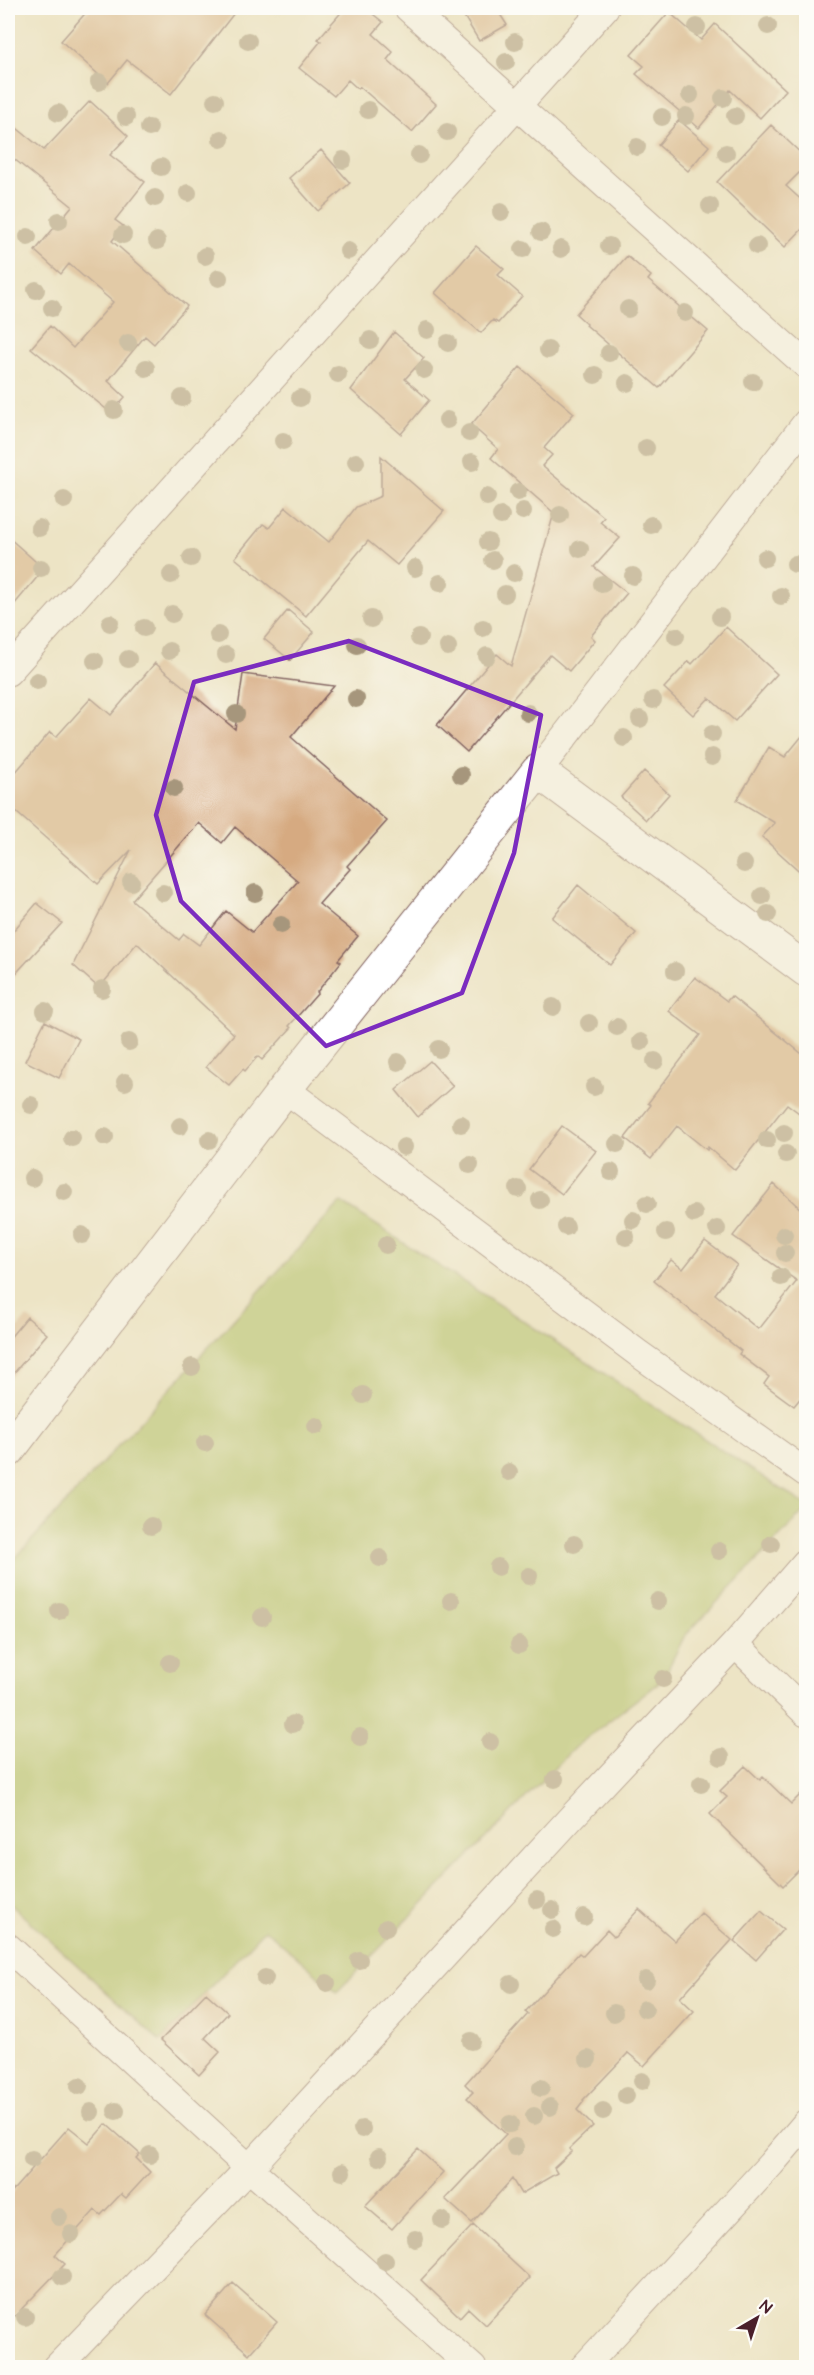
<svg xmlns="http://www.w3.org/2000/svg" width="814" height="2375" font-family="'Architects Daughter',sans-serif">
  <style>
    .green { fill: #acbf62; stroke: #7b6f46; stroke-width: 1.5 }
    .building { fill: #d6aa81; fill-rule: evenodd }
    .lines { fill: none; stroke-linecap: round; stroke-linejoin: round }
    .minor-casing { stroke: #836461; stroke-width: 29 }
    .tertiary-casing { stroke: #836461; stroke-width: 35 }
    .minor { stroke: #fff; stroke-width: 27 }
    .tertiary { stroke: #fff; stroke-width: 33 }
    .tree { fill: #a6967b }
    .marked { fill: none; stroke: #7b2cbf; stroke-width: 4.5; stroke-linejoin: round }
  </style>
  <rect width="100%" height="100%" fill="#fdfcf7"/>
  <filter id="ink" filterUnits="userSpaceOnUse"><feTurbulence type="fractalNoise" baseFrequency=".0167" numOctaves="2"/><feDisplacementMap in="SourceGraphic" scale="12" xChannelSelector="R" yChannelSelector="G"/><feConvolveMatrix kernelMatrix="1 2 1 2 8 2 1 2 1" color-interpolation-filters="sRGB"/></filter>
  <filter id="wash" filterUnits="userSpaceOnUse"><feTurbulence type="fractalNoise" baseFrequency=".008" numOctaves="4" result="noise"/><feDisplacementMap in="SourceGraphic" scale="24" xChannelSelector="R" yChannelSelector="G"/><feGaussianBlur stdDeviation="1.35" result="paint"/><feColorMatrix in="noise" values="0 0 0 0 0 0 0 0 0 0 0 0 0 0 0 0 0 1.4 0 .05"/><feComposite in="paint" operator="in"/></filter>
  <g filter="url(#wash)">
    <rect width="100%" height="100%" fill="#ede4c5"/>
    <path class="green" d="M 341,1202 L 806,1505 L 806,1509 L 684,1637 L 663,1679 L 574,1748 L 337,1992 L 265,1929 L 160,2041 L 8,1902 L 8,1566 Z"/>
    <g id="blocks">
      <path class="building" d="M 90,8 L 238,8 L 171,94 L 127,60 L 108,83 L 61,41 Z
        M 345,8 L 365,8 L 383,22 L 373,34 L 393,52 L 387,60 L 436,104 L 412,132 L 360,87 L 358,89 L 348,80 L 334,96 L 299,68 L 321,41 L 318,39 Z
        M 459,8 L 496,8 L 507,25 L 479,41 Z
        M 669,12 L 701,40 L 715,24 L 786,90 L 760,118 L 730,90 L 699,128 L 636,74 L 644,66 L 631,55 Z
        M 90,101 L 128,136 L 110,155 L 145,182 L 115,220 L 123,226 L 112,241 L 187,306 L 154,344 L 145,336 L 108,381 L 125,397 L 111,413 L 31,348 L 50,326 L 73,348 L 113,302 L 69,264 L 61,274 L 35,251 L 72,206 L 8,154 L 8,121 L 44,150 Z
        M 679,120 L 709,146 L 688,171 L 658,145 Z
        M 771,125 L 807,159 L 807,165 L 786,186 L 807,205 L 807,224 L 785,247 L 717,182 Z
        M 321,150 L 350,183 L 318,211 L 289,178 Z
        M 476,246 L 504,269 L 498,275 L 522,296 L 498,323 L 493,320 L 481,333 L 435,293 Z
        M 627,256 L 651,276 L 648,280 L 708,331 L 659,388 L 586,325 L 587,324 L 576,314 Z
        M 394,332 L 424,358 L 405,379 L 429,400 L 401,434 L 351,390 Z
        M 520,367 L 574,413 L 544,448 L 552,455 L 542,466 L 604,517 L 600,522 L 620,538 L 594,567 L 627,593 L 591,636 L 595,640 L 569,671 L 550,655 L 467,752 L 437,725 L 497,654 L 511,666 L 554,513 L 491,458 L 498,449 L 471,425 Z
        M 381,456 L 444,511 L 397,565 L 368,541 L 306,616 L 235,558 L 263,524 L 269,528 L 286,507 L 329,542 L 356,507 L 381,496 Z
        M 8,537 L 44,569 L 8,612 Z
        M 288,610 L 314,632 L 290,660 L 264,639 Z
        M 726,627 L 777,674 L 735,721 L 709,698 L 693,715 L 664,688 L 689,661 L 692,664 Z
        M 155,663 L 235,729 L 243,674 L 334,686 L 291,737 L 387,821 L 347,866 L 350,869 L 319,904 L 358,936 L 338,960 L 341,962 L 317,992 L 318,993 L 289,1026 L 291,1028 L 262,1060 L 258,1056 L 245,1071 L 243,1069 L 229,1085 L 206,1067 L 234,1034 L 137,943 L 99,988 L 73,965 L 131,850 L 98,884 L 8,805 L 8,781 L 50,732 L 56,737 L 91,698 L 111,715 ZM 199,823 L 222,843 L 235,827 L 298,881 L 252,932 L 226,911 L 199,945 L 184,934 L 179,940 L 132,900 Z
        M 807,730 L 807,878 L 762,837 L 775,823 L 737,800 L 769,747 L 785,757 Z
        M 644,771 L 669,794 L 646,820 L 621,797 Z
        M 578,885 L 636,933 L 610,965 L 552,918 Z
        M 37,903 L 62,923 L 8,982 L 8,937 Z
        M 695,977 L 727,1001 L 731,996 L 807,1058 L 807,1119 L 787,1104 L 735,1170 L 708,1147 L 707,1150 L 677,1126 L 651,1159 L 625,1138 L 651,1105 L 648,1103 L 700,1035 L 669,1011 Z
        M 45,1021 L 79,1039 L 59,1078 L 25,1061 Z
        M 430,1061 L 453,1086 L 418,1117 L 396,1090 Z
        M 562,1126 L 596,1151 L 562,1194 L 529,1169 Z
        M 774,1184 L 807,1215 L 807,1390 L 794,1406 L 764,1384 L 769,1377 L 739,1354 L 741,1351 L 654,1281 L 671,1260 L 683,1269 L 705,1241 L 737,1265 L 715,1294 L 758,1329 L 760,1328 L 797,1281 L 733,1236 Z
        M 27,1317 L 47,1334 L 8,1380 L 8,1340 Z
        M 745,1766 L 760,1780 L 763,1777 L 791,1804 L 807,1788 L 807,1862 L 783,1886 L 710,1814 L 727,1797 L 720,1791 Z
        M 639,1909 L 675,1941 L 701,1913 L 732,1940 L 680,1998 L 694,2011 L 644,2066 L 628,2053 L 583,2100 L 584,2101 L 577,2110 L 593,2126 L 569,2149 L 572,2151 L 554,2168 L 557,2173 L 521,2194 L 512,2179 L 472,2223 L 445,2199 L 506,2134 L 467,2098 L 473,2092 L 465,2084 L 528,2014 L 525,2012 L 579,1953 L 583,1956 L 607,1930 L 614,1937 Z
        M 761,1911 L 783,1929 L 756,1960 L 734,1941 Z
        M 206,1993 L 228,2013 L 205,2038 L 220,2052 L 199,2075 L 161,2040 Z
        M 106,2124 L 140,2154 L 136,2158 L 150,2172 L 126,2198 L 121,2194 L 101,2215 L 95,2210 L 55,2255 L 65,2264 L 8,2323 L 8,2196 L 69,2127 L 89,2143 Z
        M 418,2149 L 443,2172 L 392,2229 L 365,2206 Z
        M 473,2225 L 530,2278 L 486,2325 L 468,2308 L 460,2317 L 421,2280 Z
        M 233,2283 L 277,2322 L 249,2354 L 205,2315 Z"/>
    </g>
  </g>
  <g filter="url(#ink)">
    <use href="#blocks" fill-opacity="0" stroke="#836461" stroke-width="1.5"/>
    <g class="lines">
      <defs>
        <path id="minor" d="M 408,8 L 806,365
          M 8,672 L 605,8
          M 538,771 L 806,423
          M 285,1089 L 639,1354 L 806,1473
          M 735,1644 L 806,1713
          M 8,1947 L 249,2168 L 473,2368
          M 56,2368 L 249,2168 L 570,1819 L 735,1644 L 806,1562
          M 583,2368 L 771,2164 L 806,2123"/>
        <path id="tertiary" d="M 8,1451 L 285,1089 L 538,771 L 806,970"/>
      </defs>
      <use href="#minor" class="minor-casing"/>
      <use href="#tertiary" class="tertiary-casing"/>
      <use href="#minor" class="minor"/>
      <use href="#tertiary" class="tertiary"/>
    </g>
    <g class="tree">
      <circle cx="768" cy="26" r="9"/>
      <circle cx="697" cy="27" r="9"/>
      <circle cx="248" cy="41" r="9"/>
      <circle cx="515" cy="42" r="9"/>
      <circle cx="506" cy="62" r="9"/>
      <circle cx="99" cy="82" r="9"/>
      <circle cx="690" cy="95" r="9"/>
      <circle cx="723" cy="98" r="9"/>
      <circle cx="215" cy="101" r="9"/>
      <circle cx="368" cy="110" r="9"/>
      <circle cx="58" cy="113" r="9"/>
      <circle cx="686" cy="116" r="9"/>
      <circle cx="735" cy="116" r="9"/>
      <circle cx="126" cy="117" r="9"/>
      <circle cx="662" cy="117" r="9"/>
      <circle cx="149" cy="128" r="9"/>
      <circle cx="447" cy="132" r="9"/>
      <circle cx="221" cy="139" r="9"/>
      <circle cx="637" cy="147" r="9"/>
      <circle cx="726" cy="153" r="9"/>
      <circle cx="419" cy="155" r="9"/>
      <circle cx="343" cy="160" r="9"/>
      <circle cx="161" cy="167" r="9"/>
      <circle cx="188" cy="193" r="9"/>
      <circle cx="155" cy="198" r="9"/>
      <circle cx="710" cy="206" r="9"/>
      <circle cx="501" cy="212" r="9"/>
      <circle cx="59" cy="221" r="9"/>
      <circle cx="541" cy="232" r="9"/>
      <circle cx="123" cy="235" r="9"/>
      <circle cx="28" cy="237" r="9"/>
      <circle cx="157" cy="241" r="9"/>
      <circle cx="609" cy="246" r="9"/>
      <circle cx="757" cy="246" r="9"/>
      <circle cx="523" cy="249" r="9"/>
      <circle cx="561" cy="249" r="9"/>
      <circle cx="348" cy="251" r="9"/>
      <circle cx="205" cy="256" r="9"/>
      <circle cx="219" cy="278" r="9"/>
      <circle cx="36" cy="290" r="9"/>
      <circle cx="52" cy="308" r="9"/>
      <circle cx="628" cy="309" r="9"/>
      <circle cx="685" cy="313" r="9"/>
      <circle cx="427" cy="330" r="9"/>
      <circle cx="370" cy="340" r="9"/>
      <circle cx="128" cy="343" r="9"/>
      <circle cx="448" cy="343" r="9"/>
      <circle cx="548" cy="350" r="9"/>
      <circle cx="609" cy="353" r="9"/>
      <circle cx="146" cy="368" r="9"/>
      <circle cx="424" cy="370" r="9"/>
      <circle cx="338" cy="374" r="9"/>
      <circle cx="595" cy="375" r="9"/>
      <circle cx="753" cy="382" r="9"/>
      <circle cx="627" cy="383" r="9"/>
      <circle cx="182" cy="398" r="9"/>
      <circle cx="300" cy="398" r="9"/>
      <circle cx="114" cy="410" r="9"/>
      <circle cx="447" cy="420" r="9"/>
      <circle cx="469" cy="433" r="9"/>
      <circle cx="283" cy="441" r="9"/>
      <circle cx="646" cy="448" r="9"/>
      <circle cx="356" cy="462" r="9"/>
      <circle cx="472" cy="462" r="9"/>
      <circle cx="518" cy="492" r="9"/>
      <circle cx="487" cy="497" r="9"/>
      <circle cx="64" cy="500" r="9"/>
      <circle cx="523" cy="511" r="9"/>
      <circle cx="560" cy="515" r="9"/>
      <circle cx="501" cy="516" r="9"/>
      <circle cx="651" cy="525" r="9"/>
      <circle cx="39" cy="528" r="9"/>
      <circle cx="488" cy="542" r="9"/>
      <circle cx="580" cy="549" r="9"/>
      <circle cx="191" cy="558" r="9"/>
      <circle cx="765" cy="558" r="9"/>
      <circle cx="493" cy="560" r="9"/>
      <circle cx="795" cy="564" r="9"/>
      <circle cx="41" cy="568" r="9"/>
      <circle cx="415" cy="568" r="9"/>
      <circle cx="514" cy="573" r="9"/>
      <circle cx="171" cy="575" r="9"/>
      <circle cx="633" cy="576" r="9"/>
      <circle cx="440" cy="583" r="9"/>
      <circle cx="602" cy="584" r="9"/>
      <circle cx="505" cy="594" r="9"/>
      <circle cx="781" cy="596" r="9"/>
      <circle cx="172" cy="614" r="9"/>
      <circle cx="720" cy="617" r="9"/>
      <circle cx="371" cy="619" r="9"/>
      <circle cx="110" cy="623" r="9"/>
      <circle cx="144" cy="628" r="9"/>
      <circle cx="483" cy="628" r="9"/>
      <circle cx="218" cy="635" r="9"/>
      <circle cx="676" cy="636" r="9"/>
      <circle cx="419" cy="638" r="9"/>
      <circle cx="357" cy="645" r="9"/>
      <circle cx="448" cy="647" r="9"/>
      <circle cx="169" cy="651" r="9"/>
      <circle cx="226" cy="655" r="9"/>
      <circle cx="487" cy="656" r="9"/>
      <circle cx="128" cy="659" r="9"/>
      <circle cx="95" cy="661" r="9"/>
      <circle cx="37" cy="681" r="9"/>
      <circle cx="356" cy="699" r="9"/>
      <circle cx="653" cy="700" r="9"/>
      <circle cx="528" cy="713" r="9"/>
      <circle cx="236" cy="714" r="9"/>
      <circle cx="640" cy="719" r="9"/>
      <circle cx="712" cy="734" r="9"/>
      <circle cx="624" cy="738" r="9"/>
      <circle cx="712" cy="757" r="9"/>
      <circle cx="461" cy="775" r="9"/>
      <circle cx="174" cy="788" r="9"/>
      <circle cx="744" cy="864" r="9"/>
      <circle cx="131" cy="882" r="9"/>
      <circle cx="163" cy="893" r="9"/>
      <circle cx="255" cy="893" r="9"/>
      <circle cx="762" cy="896" r="9"/>
      <circle cx="768" cy="914" r="9"/>
      <circle cx="281" cy="925" r="9"/>
      <circle cx="675" cy="971" r="9"/>
      <circle cx="102" cy="989" r="9"/>
      <circle cx="553" cy="1007" r="9"/>
      <circle cx="45" cy="1011" r="9"/>
      <circle cx="589" cy="1023" r="9"/>
      <circle cx="617" cy="1027" r="9"/>
      <circle cx="129" cy="1042" r="9"/>
      <circle cx="641" cy="1042" r="9"/>
      <circle cx="439" cy="1049" r="9"/>
      <circle cx="655" cy="1061" r="9"/>
      <circle cx="398" cy="1062" r="9"/>
      <circle cx="125" cy="1082" r="9"/>
      <circle cx="594" cy="1087" r="9"/>
      <circle cx="31" cy="1105" r="9"/>
      <circle cx="461" cy="1124" r="9"/>
      <circle cx="180" cy="1126" r="9"/>
      <circle cx="784" cy="1133" r="9"/>
      <circle cx="105" cy="1137" r="9"/>
      <circle cx="72" cy="1138" r="9"/>
      <circle cx="209" cy="1140" r="9"/>
      <circle cx="767" cy="1140" r="9"/>
      <circle cx="617" cy="1144" r="9"/>
      <circle cx="404" cy="1147" r="9"/>
      <circle cx="786" cy="1154" r="9"/>
      <circle cx="470" cy="1165" r="9"/>
      <circle cx="611" cy="1172" r="9"/>
      <circle cx="32" cy="1178" r="9"/>
      <circle cx="518" cy="1189" r="9"/>
      <circle cx="64" cy="1192" r="9"/>
      <circle cx="540" cy="1200" r="9"/>
      <circle cx="647" cy="1204" r="9"/>
      <circle cx="694" cy="1214" r="9"/>
      <circle cx="633" cy="1220" r="9"/>
      <circle cx="566" cy="1227" r="9"/>
      <circle cx="717" cy="1229" r="9"/>
      <circle cx="666" cy="1232" r="9"/>
      <circle cx="82" cy="1235" r="9"/>
      <circle cx="784" cy="1235" r="9"/>
      <circle cx="626" cy="1237" r="9"/>
      <circle cx="386" cy="1245" r="9"/>
      <circle cx="785" cy="1253" r="9"/>
      <circle cx="781" cy="1277" r="9"/>
      <circle cx="192" cy="1367" r="9"/>
      <circle cx="363" cy="1395" r="9"/>
      <circle cx="316" cy="1426" r="9"/>
      <circle cx="205" cy="1443" r="9"/>
      <circle cx="509" cy="1472" r="9"/>
      <circle cx="151" cy="1526" r="9"/>
      <circle cx="574" cy="1544" r="9"/>
      <circle cx="771" cy="1544" r="9"/>
      <circle cx="719" cy="1551" r="9"/>
      <circle cx="380" cy="1558" r="9"/>
      <circle cx="498" cy="1567" r="9"/>
      <circle cx="529" cy="1576" r="9"/>
      <circle cx="451" cy="1601" r="9"/>
      <circle cx="658" cy="1601" r="9"/>
      <circle cx="59" cy="1611" r="9"/>
      <circle cx="262" cy="1617" r="9"/>
      <circle cx="519" cy="1645" r="9"/>
      <circle cx="170" cy="1663" r="9"/>
      <circle cx="663" cy="1679" r="9"/>
      <circle cx="293" cy="1724" r="9"/>
      <circle cx="360" cy="1737" r="9"/>
      <circle cx="490" cy="1742" r="9"/>
      <circle cx="721" cy="1757" r="9"/>
      <circle cx="555" cy="1779" r="9"/>
      <circle cx="701" cy="1784" r="9"/>
      <circle cx="537" cy="1900" r="9"/>
      <circle cx="552" cy="1910" r="9"/>
      <circle cx="584" cy="1917" r="9"/>
      <circle cx="386" cy="1928" r="9"/>
      <circle cx="553" cy="1929" r="9"/>
      <circle cx="359" cy="1960" r="9"/>
      <circle cx="265" cy="1978" r="9"/>
      <circle cx="646" cy="1980" r="9"/>
      <circle cx="327" cy="1983" r="9"/>
      <circle cx="511" cy="1984" r="9"/>
      <circle cx="645" cy="2009" r="9"/>
      <circle cx="614" cy="2013" r="9"/>
      <circle cx="471" cy="2041" r="9"/>
      <circle cx="588" cy="2059" r="9"/>
      <circle cx="642" cy="2081" r="9"/>
      <circle cx="79" cy="2086" r="9"/>
      <circle cx="541" cy="2088" r="9"/>
      <circle cx="626" cy="2096" r="9"/>
      <circle cx="550" cy="2107" r="9"/>
      <circle cx="116" cy="2111" r="9"/>
      <circle cx="603" cy="2111" r="9"/>
      <circle cx="91" cy="2112" r="9"/>
      <circle cx="534" cy="2116" r="9"/>
      <circle cx="510" cy="2124" r="9"/>
      <circle cx="362" cy="2129" r="9"/>
      <circle cx="515" cy="2147" r="9"/>
      <circle cx="150" cy="2155" r="9"/>
      <circle cx="379" cy="2157" r="9"/>
      <circle cx="32" cy="2159" r="9"/>
      <circle cx="342" cy="2172" r="9"/>
      <circle cx="59" cy="2217" r="9"/>
      <circle cx="442" cy="2220" r="9"/>
      <circle cx="71" cy="2234" r="9"/>
      <circle cx="415" cy="2239" r="9"/>
      <circle cx="385" cy="2261" r="9"/>
      <circle cx="62" cy="2277" r="9"/>
      <circle cx="25" cy="2317" r="9"/>
    </g>
  </g>
  <path d="M0 0H814V2375H0ZM 349,641 L 541,715 L 514,853 L 462,993 L 326,1046 L 181,901 L 156,815 L 194,682 Z" fill="#ede4c5" fill-opacity=".55" fill-rule="evenodd"/>
  <path class="marked" d="M 349,641 L 541,715 L 514,853 L 462,993 L 326,1046 L 181,901 L 156,815 L 194,682 Z"/>
  <rect width="814" height="2375" fill="none" stroke="#fdfcf7" stroke-width="30"/>
  <g transform="translate(757 2318) rotate(39)" stroke="#fdfcf7" stroke-width="4.5" paint-order="stroke">
  <path d="M0-4.5L10 22L0 15L-10 22Z" fill="#4a1f2b"/>
  <text y="-9" font-size="16" font-weight="bold" text-anchor="middle" fill="#4a1f2b">N</text>
  </g>
</svg>
